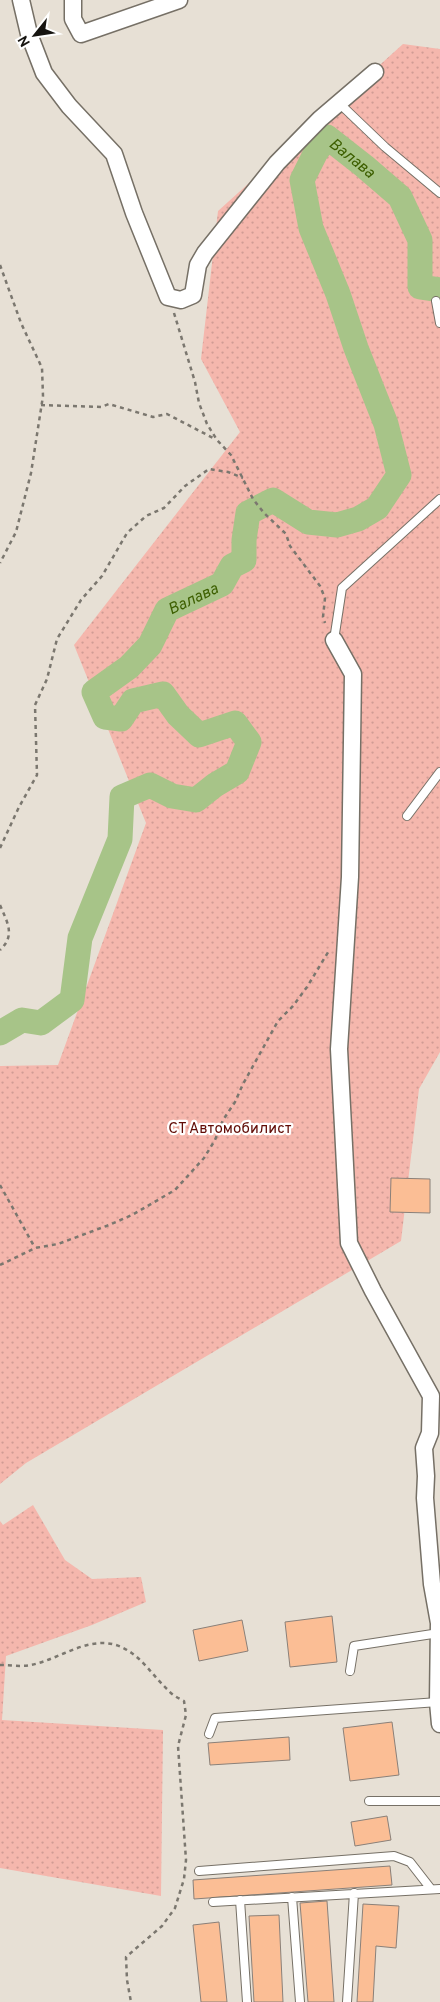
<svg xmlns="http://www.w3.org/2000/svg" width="440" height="2002" font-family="Overpass,sans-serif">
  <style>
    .garden { fill: url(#garden-dots) }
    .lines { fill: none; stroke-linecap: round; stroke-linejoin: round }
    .river { stroke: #a7c488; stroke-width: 25 }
    .building { fill: #fbbe95; stroke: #8a8079 }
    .service-casing { stroke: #767066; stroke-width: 10 }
    .minor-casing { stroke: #767066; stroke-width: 19 }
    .path { stroke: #7b776f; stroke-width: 2.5; stroke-dasharray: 4 4; stroke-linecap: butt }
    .service { stroke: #fff; stroke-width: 8 }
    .minor { stroke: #fff; stroke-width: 16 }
    .labels { text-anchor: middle; stroke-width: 4.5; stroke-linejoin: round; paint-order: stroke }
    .park-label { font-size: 15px; fill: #610c06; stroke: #fff }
    .water-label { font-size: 16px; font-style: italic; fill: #3d5f00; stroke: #fff }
  </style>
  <defs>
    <pattern id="garden-dots" width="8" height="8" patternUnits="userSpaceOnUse" patternTransform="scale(1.25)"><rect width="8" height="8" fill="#f5b7ad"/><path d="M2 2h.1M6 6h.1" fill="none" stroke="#d19c94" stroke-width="1.8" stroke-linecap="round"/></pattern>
  </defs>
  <rect width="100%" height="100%" fill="#e7e0d5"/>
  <path class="garden" d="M 403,44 L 440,49 L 440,1052 L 419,1089 L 401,1241 L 26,1463 L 0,1484 L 0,1066 L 58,1065 L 146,823 L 74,645 L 240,432 L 201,359 L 218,211 Z
    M 33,1505 L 65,1560 L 92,1579 L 141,1577 L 146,1602 L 92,1625 L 6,1656 L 2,1720 L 163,1730 L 161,1896 L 0,1868 L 0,1521 L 3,1525 Z"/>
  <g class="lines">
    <path class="river" id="s1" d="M 0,1033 L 22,1020 L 41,1023 L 72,1000 L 80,938 L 120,839 L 122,797 L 150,785 L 172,796 L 196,800 L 215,785 L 237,772 L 249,742 L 235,723 L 199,735 L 178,715 L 163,694 L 133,701 L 121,719 L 105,717 L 94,692 L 129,667 L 150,645 L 167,610 L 222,584 L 232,566 L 244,560 L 244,540 L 248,513 L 273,500 L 308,522 L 337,525 L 358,519 L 377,508 L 399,475 L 386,424 L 356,348 L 338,294 L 311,228 L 302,180 L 316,152 L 327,137 L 364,166 L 400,197 L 420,240 L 420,287 L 440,290"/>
  </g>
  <path class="building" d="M 391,1178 L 430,1179 L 430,1213 L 390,1212 Z
    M 332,1616 L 337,1662 L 290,1667 L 285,1622 Z
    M 242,1620 L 248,1651 L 199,1661 L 193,1630 Z
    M 392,1722 L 399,1775 L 350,1781 L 343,1728 Z
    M 289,1737 L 290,1760 L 210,1765 L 208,1743 Z
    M 387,1816 L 391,1840 L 355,1846 L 351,1822 Z
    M 390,1866 L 392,1885 L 194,1899 L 193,1880 Z
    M 327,1901 L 334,2002 L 308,2002 L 300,1903 Z
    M 363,1904 L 399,1906 L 396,1948 L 376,1946 L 373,2002 L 357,2002 Z
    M 279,1915 L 283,2002 L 254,2002 L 249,1916 Z
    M 219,1922 L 227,2002 L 201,2002 L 193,1925 Z"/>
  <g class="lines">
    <defs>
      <path id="service" d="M 339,103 L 385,147 L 440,193
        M 436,301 L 440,323
        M 334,640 L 342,588 L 440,499
        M 407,816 L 440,772
        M 350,1671 L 354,1646 L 439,1633
        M 209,1734 L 215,1718 L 438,1702
        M 369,1801 L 440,1801
        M 199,1871 L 394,1856 L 410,1862 L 431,1889
        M 292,1897 L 300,2002
        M 240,1900 L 247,2002
        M 213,1902 L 440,1889
        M 347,2002 L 354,1893"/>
      <path id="minor" d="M 21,0 L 29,34 L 44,73 L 69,106 L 114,154 L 134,213 L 168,297 L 181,300 L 193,295 L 198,265 L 205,253 L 277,163 L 320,119 L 375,72
        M 73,0 L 73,19 L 81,34 L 179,0
        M 334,640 L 353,674 L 350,877 L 339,1049 L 349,1243 L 373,1291 L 431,1396 L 430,1433 L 424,1448 L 426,1476 L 425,1498 L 432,1584 L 439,1623 L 438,1702 L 440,1724"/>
    </defs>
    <use href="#service" class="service-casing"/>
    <use href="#minor" class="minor-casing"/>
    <path class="path" d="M 0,265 L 21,323 L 42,368 L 43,396 L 31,473 L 16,532 L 0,563
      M 174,313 L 195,382 L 199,403 L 207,424 L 217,440 L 231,455 L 253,499 L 264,513 L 286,534 L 290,546 L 320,586 L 325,598 L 323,617 L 325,623
      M 41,405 L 101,407 L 109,404 L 153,417 L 167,414 L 215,439
      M 0,848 L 19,807 L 37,775 L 35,705 L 47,679 L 57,639 L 81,600 L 102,576 L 127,533 L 146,516 L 164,508 L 185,486 L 209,469 L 228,472 L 243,478
      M 0,905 C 7,922 16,935 0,950
      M 0,1185 L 35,1248
      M 0,1265 L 35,1248 L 58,1244 L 109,1225 L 132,1215 L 175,1190 L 204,1158 L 215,1140 L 223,1120 L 235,1102 L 243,1084 L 278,1021 L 293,1006 L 307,987 L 330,949
      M 0,1665 C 10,1665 21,1667 31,1665 C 62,1659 94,1630 127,1650 C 143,1659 154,1677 168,1690 C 172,1695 178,1698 184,1701 L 186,1715 L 178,1746 L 186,1860 L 184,1879 L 175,1908 L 162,1926 L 126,1957 L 127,1980 L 131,2002"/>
    <use href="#service" class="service"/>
    <use href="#minor" class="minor"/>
  </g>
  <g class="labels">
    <g class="park-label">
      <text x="230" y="1133">СТ Автомобилист</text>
    </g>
    <g class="water-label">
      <text dy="6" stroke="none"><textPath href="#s1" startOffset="1499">Валава</textPath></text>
      <text dy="6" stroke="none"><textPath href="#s1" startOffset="809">Валава</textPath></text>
    </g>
  </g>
  <g transform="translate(35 35) rotate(240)" stroke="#ffffff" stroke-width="4" paint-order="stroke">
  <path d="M0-4L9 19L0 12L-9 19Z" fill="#161410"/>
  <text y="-8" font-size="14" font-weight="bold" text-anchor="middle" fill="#161410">N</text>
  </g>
</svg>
